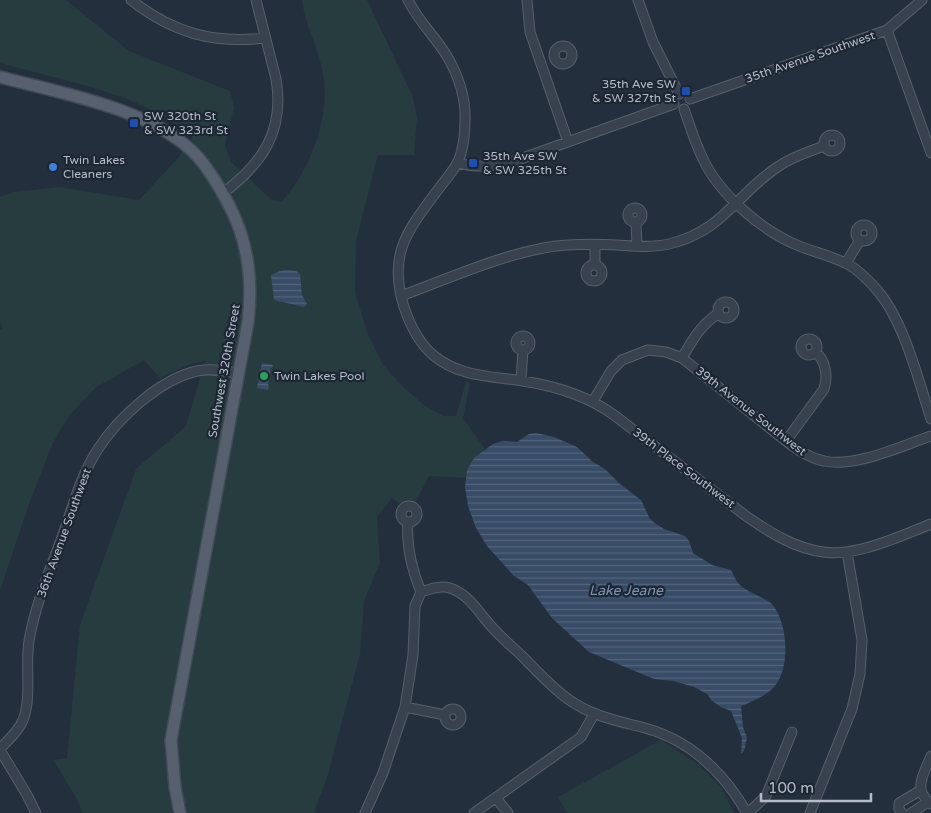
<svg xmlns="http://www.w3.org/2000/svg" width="931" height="813" font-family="'Varela Round',sans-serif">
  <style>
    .green { fill: #263c3f }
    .water { fill: url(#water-rules) }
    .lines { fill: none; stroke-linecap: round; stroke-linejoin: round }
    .minor-casing { stroke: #565f6c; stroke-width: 11 }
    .major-casing { stroke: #414a57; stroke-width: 14 }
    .minor { stroke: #38414e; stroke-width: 9 }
    .major { stroke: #56606e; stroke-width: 11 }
    .transit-dot { fill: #1a4fb4; stroke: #1d2633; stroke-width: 2 }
    .shop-dot { fill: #3f7fe0; stroke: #1d2633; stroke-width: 2 }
    .leisure-dot { fill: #2e9e5b; stroke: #1d2633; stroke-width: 2 }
    .labels { text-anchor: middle; stroke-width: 4.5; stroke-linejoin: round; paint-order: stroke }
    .street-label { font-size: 12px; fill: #b4bcc9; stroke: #1d2633 }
    .poi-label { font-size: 12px; fill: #b4bcc9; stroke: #1d2633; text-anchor: start }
    .water-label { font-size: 14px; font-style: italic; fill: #7c92b1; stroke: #1d2633 }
  </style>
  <defs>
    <pattern id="water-rules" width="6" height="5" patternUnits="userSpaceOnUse" patternTransform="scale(1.25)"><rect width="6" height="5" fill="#394c67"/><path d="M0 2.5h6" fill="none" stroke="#53647b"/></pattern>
  </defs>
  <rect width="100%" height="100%" fill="#242f3e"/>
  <path class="green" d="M 0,0 L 66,0 L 129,51 L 230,91 L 234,108 L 225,146 L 232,163 L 272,200 L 282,201 C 310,172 331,114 323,74 C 319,48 305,26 302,0 L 367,0 L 413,97 L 417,118 L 414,155 L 378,155 L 356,241 L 355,292 L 368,335 L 382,363 L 403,387 L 425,406 L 443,416 L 456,416 L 466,382 L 470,383 L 463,418 L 485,449 C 475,457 468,465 466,478 L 429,476 L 415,503 L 408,501 L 401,504 L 392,498 L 377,517 L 380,563 L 364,601 L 360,654 L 328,774 L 314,813 L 82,813 L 77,799 L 53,760 L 67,758 L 80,625 L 136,469 L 186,426 L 205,361 L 190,364 L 160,378 L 144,360 L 95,388 L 68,417 L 52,445 L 29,504 L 0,591 L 0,330 L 3,329 L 0,322 L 0,197 L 14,192 L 60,187 L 139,200 L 178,158 L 193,137 C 139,92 67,82 0,63 Z
    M 661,740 L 699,765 L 721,787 L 734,813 L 567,813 L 558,797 Z"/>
  <path class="water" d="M 286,270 L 296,271 L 300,274 L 302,295 L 307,304 L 304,307 L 274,300 L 271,275 L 280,271 Z
    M 262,363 L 273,365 L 272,368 L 271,368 L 268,385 L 269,385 L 268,390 L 257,388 Z
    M 536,433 L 554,437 L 577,447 L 593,462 L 605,469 L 620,484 L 641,500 L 650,519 L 655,523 L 664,529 L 685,536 L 689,541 L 693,553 L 712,565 L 731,570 C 734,575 736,582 741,586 C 748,592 765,598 771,603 C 788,621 791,668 774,687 C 766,696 753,701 741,706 L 743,727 L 747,738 L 744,751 L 741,754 L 742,738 L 731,711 L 721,707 L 712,701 L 707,694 L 694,687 L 673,681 L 654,679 L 589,652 L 552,618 L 528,585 L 514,576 L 487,546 L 476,528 L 468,506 L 465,487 L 467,470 L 475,457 L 493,444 L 503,441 L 517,442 L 529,434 Z"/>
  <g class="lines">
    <defs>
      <path id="minor" d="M 131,0 C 173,33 213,44 265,38
        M 408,0 C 418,21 435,36 447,56 C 458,75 466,99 465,121 C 465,134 463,150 458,162 C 453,171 446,179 440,187 C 409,229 387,252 404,307 C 410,325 418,342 433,355 C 459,377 491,376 523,381 C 555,386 588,396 614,415 L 746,516 C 769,532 794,548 823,552 C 857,557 900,536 931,524
        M 527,0 L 530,32 L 568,142
        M 638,0 L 653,42 L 679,94
        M 887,30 L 931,153
        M554 55a9 9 0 1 1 18 0a9 9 0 1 1-18 0Z
        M 690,99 L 887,30 L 922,0
        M 684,109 C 690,126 695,143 703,159 C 720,195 762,231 799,246 C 814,252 831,256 845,263 C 857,268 869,281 877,290 C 904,321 918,379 931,419
        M824 143a8 8 0 1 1 16 0a8 8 0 1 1-16 0Z
        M 457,163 C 480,169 497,166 520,159 L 674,104
        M 223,193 C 262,164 285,131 276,79 L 256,0
        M628 215a7 7 0 1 1 14 0a7 7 0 1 1-14 0Z
        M 636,222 L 637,246
        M856 233a8 8 0 1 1 16 0a8 8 0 1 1-16 0Z
        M 846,263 L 860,240
        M 595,265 L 595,245
        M586 273a8 8 0 1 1 16 0a8 8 0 1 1-16 0Z
        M 401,296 C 450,278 516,248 567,245 C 583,244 600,244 617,245 C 634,246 652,248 669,244 C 724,231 737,193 779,166 C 792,157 808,152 824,146
        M718 310a8 8 0 1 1 16 0a8 8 0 1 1-16 0Z
        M516 343a7 7 0 1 1 14 0a7 7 0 1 1-14 0Z
        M801 347a8 8 0 1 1 16 0a8 8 0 1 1-16 0Z
        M 682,358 C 692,341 701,324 718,314
        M 521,380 L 523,350
        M 593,401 L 611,371 L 622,360 L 648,350 L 666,352 L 682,358 L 786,441 C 798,450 809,458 824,461 C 855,468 901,446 931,436
        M 786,441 L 824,389 C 828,377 826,360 815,352
        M401 514a8 8 0 1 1 16 0a8 8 0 1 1-16 0Z
        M 421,592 C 430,589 441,585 450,588 C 470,595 478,612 491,626 C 500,636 511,646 521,655 C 536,670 551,687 568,699 C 591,716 618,721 645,728 C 692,741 724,773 747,813
        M 405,707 L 445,715
        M445 717a8 8 0 1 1 16 0a8 8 0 1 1-16 0Z
        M 0,749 C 8,740 19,731 23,720 C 32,697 25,666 29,641 C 35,606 49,572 61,540 C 72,510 80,476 98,449 C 118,418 160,379 197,371 C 211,368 225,371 238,373
        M 0,750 L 27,795 L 36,813
        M 931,756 C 924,774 912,789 931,804
        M 496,798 L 508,813
        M 365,813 L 383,773 L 405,707 L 413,655 L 415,606 L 421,592 C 412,570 406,546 408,522
        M 474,813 L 581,737 L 594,714
        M 748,813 L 766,796 L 792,732
        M 810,813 L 852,709 L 860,674 L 862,640 L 847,552
        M 902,813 L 899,809 L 899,803 L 921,790
        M 911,813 L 928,802"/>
      <path id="major" d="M 0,77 C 61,93 154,109 198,157 C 210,171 220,188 229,205 C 248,241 253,281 248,322 L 171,740 L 175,787 L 180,813"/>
    </defs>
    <use href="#minor" class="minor-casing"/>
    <use href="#major" class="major-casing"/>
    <use href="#minor" class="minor"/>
    <use href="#major" class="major"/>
  </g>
  <g class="transit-dot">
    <rect x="681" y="86" width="10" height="10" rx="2.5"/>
    <rect x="129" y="118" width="10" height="10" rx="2.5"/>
    <rect x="468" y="158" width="10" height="10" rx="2.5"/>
  </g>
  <circle class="shop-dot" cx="53" cy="167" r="5"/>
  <circle class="leisure-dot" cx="264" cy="376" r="5"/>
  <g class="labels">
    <g class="street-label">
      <text transform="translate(810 57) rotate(-19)" y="4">35th Avenue Southwest</text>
      <text transform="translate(224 371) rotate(-80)" y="4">Southwest 320th Street</text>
      <text transform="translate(751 411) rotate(38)" y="4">39th Avenue Southwest</text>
      <text transform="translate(684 468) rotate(37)" y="4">39th Place Southwest</text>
      <text transform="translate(64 533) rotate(-70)" y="4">36th Avenue Southwest</text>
    </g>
    <g class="poi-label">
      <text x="676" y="88" text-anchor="end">35th Ave SW<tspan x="676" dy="14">&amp; SW 327th St</tspan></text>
      <text x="144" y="120">SW 320th St<tspan x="144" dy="14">&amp; SW 323rd St</tspan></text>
      <text x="483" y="160">35th Ave SW<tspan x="483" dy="14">&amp; SW 325th St</tspan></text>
      <text x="63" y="164">Twin Lakes<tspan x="63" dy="14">Cleaners</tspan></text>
      <text x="274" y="380">Twin Lakes Pool</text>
    </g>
    <g class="water-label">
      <text x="626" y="595">Lake Jeane</text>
    </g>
  </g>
  <path d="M761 793v8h110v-8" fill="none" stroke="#b4bcc9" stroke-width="2.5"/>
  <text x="768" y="793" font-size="15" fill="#b4bcc9" stroke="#1d2633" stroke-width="4" paint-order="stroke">100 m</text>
</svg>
